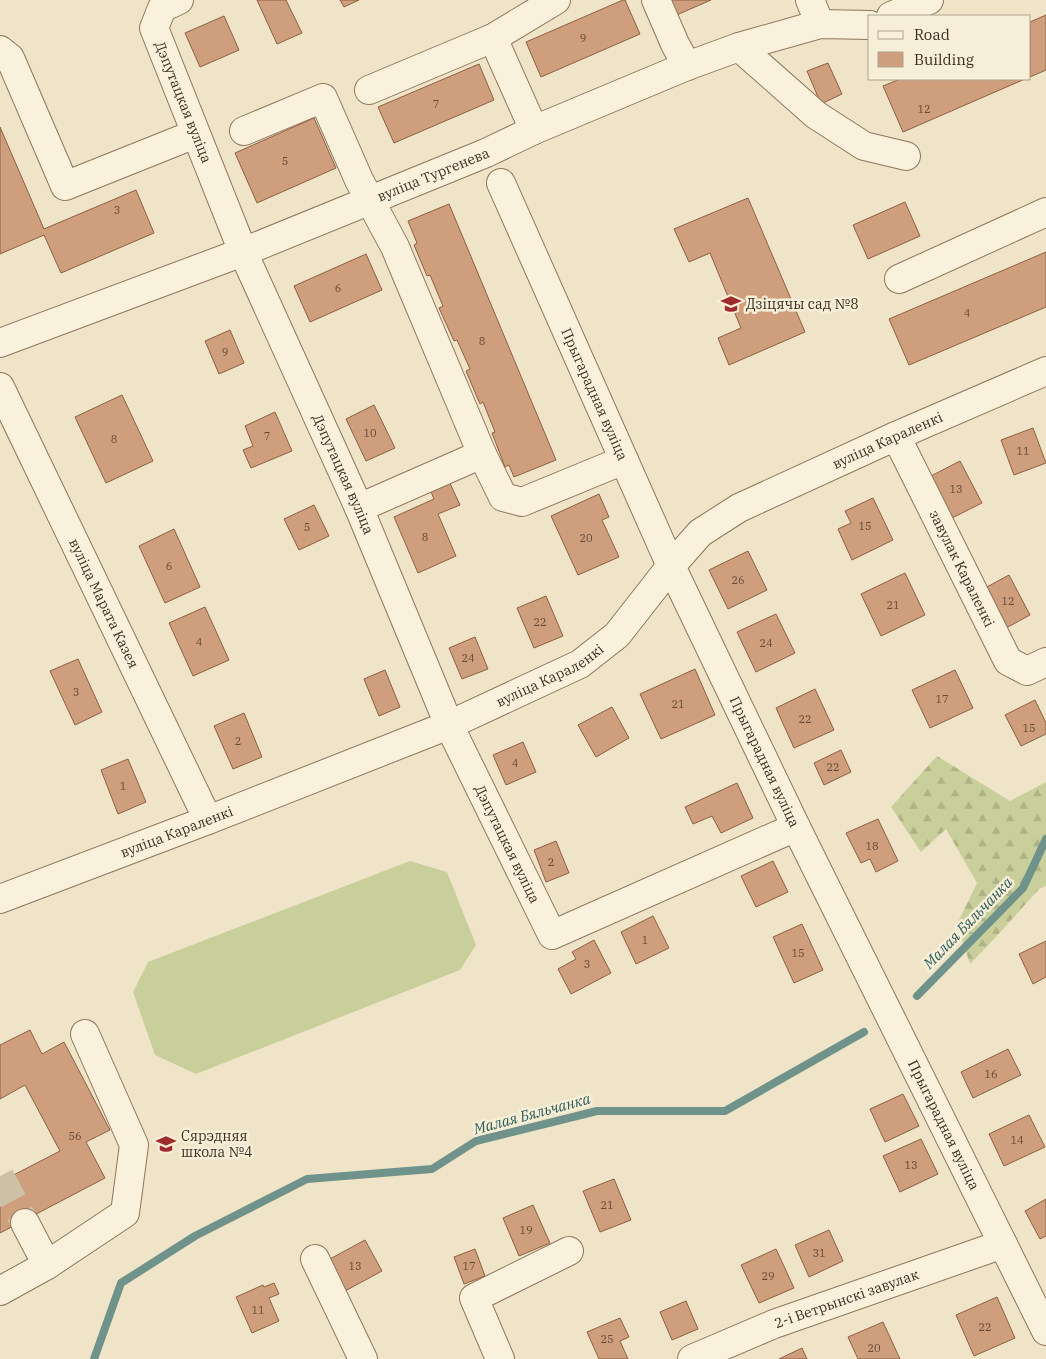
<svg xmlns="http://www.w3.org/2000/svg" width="1046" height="1359" font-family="'IBM Plex Serif',serif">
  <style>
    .forest { fill: url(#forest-firs) }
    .pitch { fill: #c9cf9b }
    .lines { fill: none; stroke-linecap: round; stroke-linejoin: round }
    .stream { stroke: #6f938a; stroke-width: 8 }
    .building { fill: #cf9f7d; stroke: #8d5f41 }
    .minor-tunnel { stroke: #ccc0a6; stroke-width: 28; stroke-dasharray: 28 14; stroke-linecap: butt }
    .minor-casing { stroke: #8d765c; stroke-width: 30 }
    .minor { stroke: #faf1dc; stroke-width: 28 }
    .labels { text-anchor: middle; stroke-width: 5; stroke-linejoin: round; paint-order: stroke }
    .number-label { font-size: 11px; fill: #624a37 }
    .street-label { font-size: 14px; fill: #3d2e20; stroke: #f7eed8 }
    .poi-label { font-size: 14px; fill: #3d2e20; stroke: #f7eed8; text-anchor: start }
    .water-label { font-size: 15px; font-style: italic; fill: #2f5d5a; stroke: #f7eed8 }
  </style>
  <defs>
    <pattern id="forest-firs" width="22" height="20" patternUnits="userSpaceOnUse" patternTransform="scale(1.25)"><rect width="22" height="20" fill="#c9cf9b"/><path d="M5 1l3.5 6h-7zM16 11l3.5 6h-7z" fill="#aeb285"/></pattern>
  </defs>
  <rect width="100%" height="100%" fill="#f0e4c8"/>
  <path class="forest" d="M 937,756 L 1010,801 L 1046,782 L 1046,886 L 1039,889 L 996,937 L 970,964 L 957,924 L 977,883 L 946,829 L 921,852 L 891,807 Z"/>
  <path class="pitch" d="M 410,861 L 447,872 L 476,945 L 460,970 L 196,1074 L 155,1055 L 133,992 L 148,962 Z"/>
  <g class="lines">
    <path class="stream" d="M 917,996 L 1023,888 L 1046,839
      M 94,1359 L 121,1283 L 195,1236 L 307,1179 L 432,1169 L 476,1141 L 597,1111 L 725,1111 L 864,1032"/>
  </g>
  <path class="building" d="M 257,0 L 286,0 L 302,33 L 277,44 Z
    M 340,0 L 359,0 L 344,7 Z
    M 623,0 L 625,0 L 640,34 L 541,77 L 526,42 Z
    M 664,0 L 711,0 L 672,17 Z
    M 1046,15 L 1046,70 L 1030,77 L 1030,22 Z
    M 224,16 L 239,50 L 200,67 L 185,33 Z
    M 828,63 L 842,94 L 821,104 L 807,71 Z
    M 479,64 L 494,100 L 394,143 L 378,107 Z
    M 900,79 L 1025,79 L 903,132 L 883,86 Z
    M 314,118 L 336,168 L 257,203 L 235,153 Z
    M 0,127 L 44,229 L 136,190 L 154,233 L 61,273 L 44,235 L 0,254 Z
    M 748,198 L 805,332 L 729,365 L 718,338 L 741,328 L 710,253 L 689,262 L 674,229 Z
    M 905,202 L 920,236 L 868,259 L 853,225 Z
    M 449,204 L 556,460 L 514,477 L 509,465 L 505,467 L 492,433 L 495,432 L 483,402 L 480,404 L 466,371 L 470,369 L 457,340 L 454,341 L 439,308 L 443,306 L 430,275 L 427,276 L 414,245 L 417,243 L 408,221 Z
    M 1046,252 L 1046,307 L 909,365 L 889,319 Z
    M 366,254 L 382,290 L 310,322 L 294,286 Z
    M 230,330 L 244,363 L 219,374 L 205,341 Z
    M 122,395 L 153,461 L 106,483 L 75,417 Z
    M 374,405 L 395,448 L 366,461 L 346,419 Z
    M 275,412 L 292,451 L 251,468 L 243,450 L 253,446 L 245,426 Z
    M 1033,428 L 1046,463 L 1014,475 L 1001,440 Z
    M 960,461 L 982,503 L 952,518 L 931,476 Z
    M 448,479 L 460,505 L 438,514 L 456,556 L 418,573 L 394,517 L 434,499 L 429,487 Z
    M 599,494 L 609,517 L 602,520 L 619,557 L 578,575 L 551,516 Z
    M 873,498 L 893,540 L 852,560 L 838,529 L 851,523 L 845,511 Z
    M 314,505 L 329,536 L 299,550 L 284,519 Z
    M 174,529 L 200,587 L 165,603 L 139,546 Z
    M 748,551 L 767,590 L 728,609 L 709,570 Z
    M 905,573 L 925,615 L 881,636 L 861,594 Z
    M 1009,575 L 1030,615 L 1006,628 L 985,588 Z
    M 546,596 L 563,636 L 534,648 L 517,608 Z
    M 205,607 L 229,660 L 193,676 L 169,623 Z
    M 776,614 L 795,653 L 756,672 L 737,632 Z
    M 475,637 L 488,669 L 462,679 L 449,648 Z
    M 78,659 L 102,712 L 75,725 L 50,671 Z
    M 695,669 L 715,715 L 661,739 L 640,694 Z
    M 385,670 L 400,707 L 379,716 L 364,679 Z
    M 955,670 L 973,708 L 930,728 L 912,690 Z
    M 815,689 L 834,730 L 794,748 L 776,708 Z
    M 1035,700 L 1046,723 L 1046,734 L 1021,746 L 1005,715 Z
    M 612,707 L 629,738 L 596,757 L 578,725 Z
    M 244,713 L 262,757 L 233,769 L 214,726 Z
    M 523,742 L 536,772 L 506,785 L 493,755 Z
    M 841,750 L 851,772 L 824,785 L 814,763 Z
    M 128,759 L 146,802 L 118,814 L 101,770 Z
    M 737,783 L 753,818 L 721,833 L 712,816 L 693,824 L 685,807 Z
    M 878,819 L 898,861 L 876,872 L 870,859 L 861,863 L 846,833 Z
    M 556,841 L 569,873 L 546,882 L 534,850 Z
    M 773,861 L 788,892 L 756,907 L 741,876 Z
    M 653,916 L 669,948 L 636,964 L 621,932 Z
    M 802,924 L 823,970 L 794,983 L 773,937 Z
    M 594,940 L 611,973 L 571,994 L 558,969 L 576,959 L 572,952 Z
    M 1046,941 L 1046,977 L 1033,984 L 1019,954 Z
    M 30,1030 L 42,1054 L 64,1042 L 110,1130 L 86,1142 L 105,1178 L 0,1233 L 0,1182 L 60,1151 L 25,1085 L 0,1099 L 0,1045 Z
    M 1008,1049 L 1021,1075 L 973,1098 L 961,1072 Z
    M 903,1094 L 919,1126 L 885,1142 L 870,1109 Z
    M 1029,1115 L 1045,1147 L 1004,1166 L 989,1134 Z
    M 921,1139 L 938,1174 L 900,1192 L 883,1156 Z
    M 614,1179 L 631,1220 L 600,1232 L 583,1191 Z
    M 1046,1199 L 1046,1236 L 1040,1239 L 1025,1211 Z
    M 533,1205 L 550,1243 L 519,1256 L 503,1218 Z
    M 829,1230 L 843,1261 L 809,1277 L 795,1245 Z
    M 365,1240 L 382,1271 L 345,1291 L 328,1260 Z
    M 475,1249 L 485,1276 L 464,1284 L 454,1257 Z
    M 776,1249 L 794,1288 L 759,1303 L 741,1265 Z
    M 274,1283 L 279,1294 L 269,1298 L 279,1321 L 252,1333 L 236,1297 L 263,1285 L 264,1287 Z
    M 997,1297 L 1015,1338 L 974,1356 L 956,1315 Z
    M 686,1301 L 698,1329 L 672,1340 L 660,1312 Z
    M 620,1318 L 629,1337 L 620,1341 L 628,1359 L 599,1359 L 587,1332 Z
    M 883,1322 L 900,1359 L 858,1359 L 848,1337 Z
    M 802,1348 L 807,1359 L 779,1359 Z"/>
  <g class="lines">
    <path class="minor-tunnel" d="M 0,1176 L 25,1223"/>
    <defs>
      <g id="minor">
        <path id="s1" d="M 179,0 L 162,8 L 154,28 L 243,252 L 359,508 L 449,725 L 552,935 L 796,827"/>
        <path d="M 656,0 L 675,44 L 687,66"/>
        <path d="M 810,0 L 820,24"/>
        <path d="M 891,16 L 929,0"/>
        <path d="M 493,38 L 534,130"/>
        <path d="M 739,47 L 816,115 L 864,146 L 906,156"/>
        <path d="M 0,50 L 10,58 L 65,186 L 195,134"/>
        <path d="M 369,90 L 493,38 L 556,0"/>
        <path d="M 244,131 L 323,98 L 359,180 L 395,247 L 482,454 L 503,497 L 522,502 L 624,460"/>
        <path id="s2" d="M 501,183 L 671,566 L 796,827 L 1046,1331"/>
        <path d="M 899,279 L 1046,212"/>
        <path id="s3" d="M 0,343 L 243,252 L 486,153 L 534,130 L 687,66 L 739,47 L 820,24 L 870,25"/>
        <path id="s4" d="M 0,387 L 208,820"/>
        <path id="s5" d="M 896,436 L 1008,661 L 1027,671 L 1046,662"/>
        <path d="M 359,508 L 482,454"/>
        <path id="s6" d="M 0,899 L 208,820 L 449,725 L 580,664 L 617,635 L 671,566 L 700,533 L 739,508 L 896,436 L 1046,371"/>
        <path d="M 25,1223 L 47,1265"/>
        <path d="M 315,1259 L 363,1359"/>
        <path d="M 0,1291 L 47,1265 L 125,1213 L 134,1145 L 85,1034"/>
        <path d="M 500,1359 L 474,1298 L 569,1251"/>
        <path id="s7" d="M 692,1359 L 774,1324 L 1003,1244"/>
      </g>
    </defs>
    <use href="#minor" class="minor-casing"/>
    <use href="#minor" class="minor"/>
  </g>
  <defs>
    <symbol id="school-bare" viewBox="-9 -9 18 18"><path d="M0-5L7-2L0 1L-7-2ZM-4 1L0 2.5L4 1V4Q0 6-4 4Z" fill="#9e2a2b" stroke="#f7eed8" stroke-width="2.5" paint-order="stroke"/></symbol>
  </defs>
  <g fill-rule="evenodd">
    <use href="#school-bare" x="717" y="290" width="28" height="28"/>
    <use href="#school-bare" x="152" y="1130" width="28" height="28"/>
  </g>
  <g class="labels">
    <g class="number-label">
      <text x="583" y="42">9</text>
      <text x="436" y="108">7</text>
      <text x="924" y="113">12</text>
      <text x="285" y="165">5</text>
      <text x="117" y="214">3</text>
      <text x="338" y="292">6</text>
      <text x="967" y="317">4</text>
      <text x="482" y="345">8</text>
      <text x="225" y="356">9</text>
      <text x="370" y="437">10</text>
      <text x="267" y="440">7</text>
      <text x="114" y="443">8</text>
      <text x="1023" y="455">11</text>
      <text x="956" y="493">13</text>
      <text x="865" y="530">15</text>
      <text x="307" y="531">5</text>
      <text x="425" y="541">8</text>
      <text x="586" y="542">20</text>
      <text x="169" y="570">6</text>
      <text x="738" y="584">26</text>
      <text x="1008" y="605">12</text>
      <text x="893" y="609">21</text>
      <text x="540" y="626">22</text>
      <text x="199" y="646">4</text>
      <text x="766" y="647">24</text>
      <text x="468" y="662">24</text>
      <text x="76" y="696">3</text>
      <text x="942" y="703">17</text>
      <text x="678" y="708">21</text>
      <text x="805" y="723">22</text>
      <text x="1029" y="732">15</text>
      <text x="238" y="745">2</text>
      <text x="515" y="767">4</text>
      <text x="833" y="771">22</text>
      <text x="123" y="790">1</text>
      <text x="872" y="850">18</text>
      <text x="551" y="866">2</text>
      <text x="645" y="944">1</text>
      <text x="798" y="957">15</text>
      <text x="587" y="968">3</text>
      <text x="991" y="1078">16</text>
      <text x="75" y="1140">56</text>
      <text x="1017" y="1144">14</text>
      <text x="911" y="1169">13</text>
      <text x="607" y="1209">21</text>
      <text x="526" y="1234">19</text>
      <text x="819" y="1257">31</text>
      <text x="355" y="1270">13</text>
      <text x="469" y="1270">17</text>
      <text x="768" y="1280">29</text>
      <text x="258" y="1314">11</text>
      <text x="985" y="1331">22</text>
      <text x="607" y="1343">25</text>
      <text x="874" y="1352">20</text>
    </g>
    <g class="street-label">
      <text dy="5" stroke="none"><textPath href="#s1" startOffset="120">Дэпутацкая вуліца</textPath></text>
      <text dy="5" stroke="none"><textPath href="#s3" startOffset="465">вуліца Тургенева</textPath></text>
      <text dy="5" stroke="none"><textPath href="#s2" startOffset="231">Прыгарадная вуліца</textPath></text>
      <text dy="5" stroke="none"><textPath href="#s6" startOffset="1014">вуліца Караленкі</textPath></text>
      <text dy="5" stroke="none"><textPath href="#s1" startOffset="525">Дэпутацкая вуліца</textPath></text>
      <text dy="5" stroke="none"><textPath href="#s5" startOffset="148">завулак Караленкі</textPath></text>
      <text dy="5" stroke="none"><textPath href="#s4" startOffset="240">вуліца Марата Казея</textPath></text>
      <text dy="5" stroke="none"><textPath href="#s6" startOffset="594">вуліца Караленкі</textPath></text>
      <text dy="5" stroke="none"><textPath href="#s2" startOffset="636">Прыгарадная вуліца</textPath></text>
      <text dy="5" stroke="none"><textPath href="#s6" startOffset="189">вуліца Караленкі</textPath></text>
      <text dy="5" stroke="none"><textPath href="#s1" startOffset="930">Дэпутацкая вуліца</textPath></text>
      <text dy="5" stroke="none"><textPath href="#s2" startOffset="1041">Прыгарадная вуліца</textPath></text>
      <text dy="5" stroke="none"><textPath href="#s7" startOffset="166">2-і Ветрынскі завулак</textPath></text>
    </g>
    <g class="poi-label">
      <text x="746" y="309">Дзіцячы сад №8</text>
      <text x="181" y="1141">Сярэдняя<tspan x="181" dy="16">школа №4</tspan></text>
    </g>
    <g class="water-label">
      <text transform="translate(968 923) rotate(-46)" y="5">Малая Бяльчанка</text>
      <text transform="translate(532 1114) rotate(-15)" y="5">Малая Бяльчанка</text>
    </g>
  </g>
  <rect x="868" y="15" width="162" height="65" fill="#f7eed8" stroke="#ada18e"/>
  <rect x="878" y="31" width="25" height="8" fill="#faf1dc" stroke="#ada18e"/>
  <text x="914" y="40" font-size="15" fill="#3d2e20">Road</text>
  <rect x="878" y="52" width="25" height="15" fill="#cf9f7d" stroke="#ada18e"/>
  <text x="914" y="65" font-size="15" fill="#3d2e20">Building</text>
</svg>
